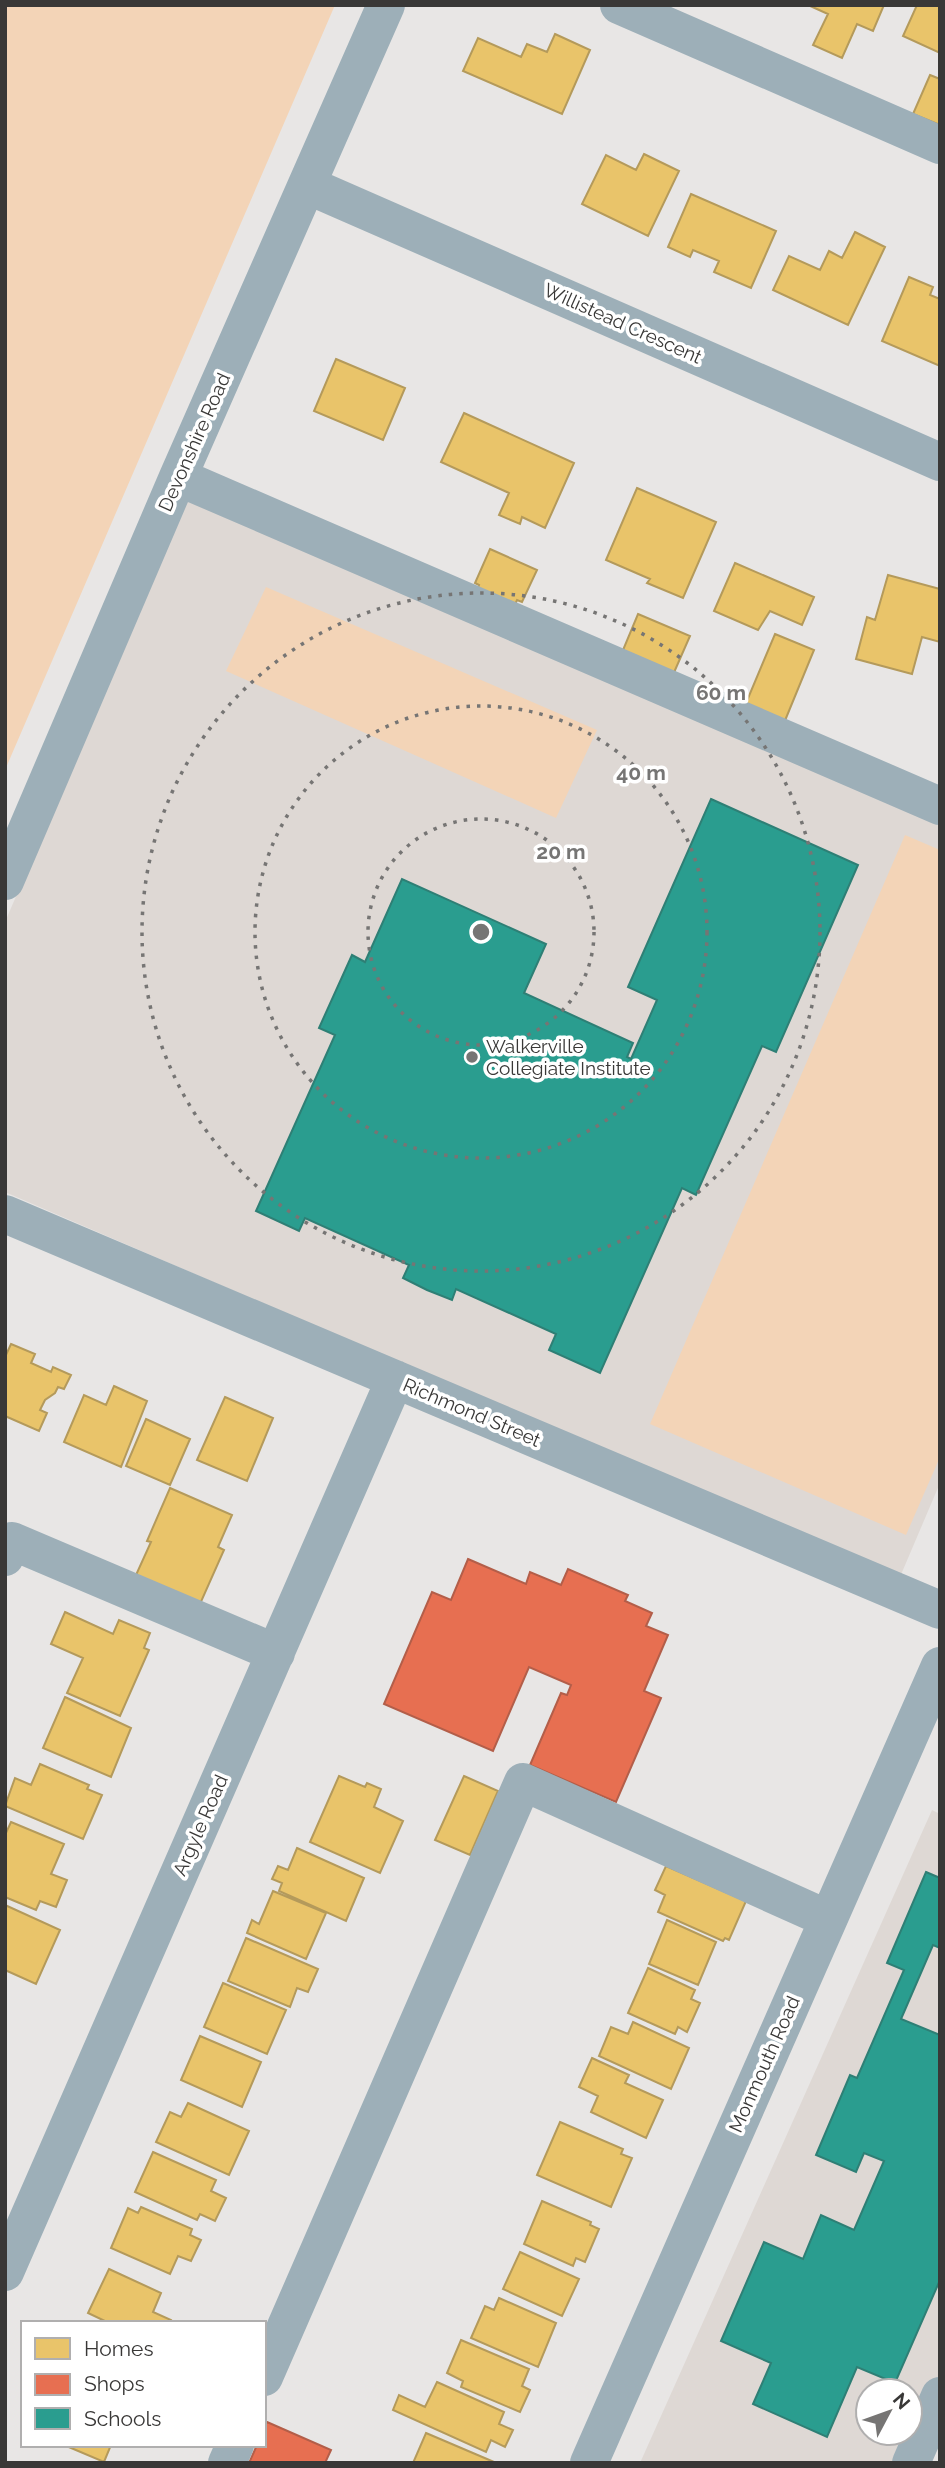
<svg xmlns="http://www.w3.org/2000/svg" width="945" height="2468" font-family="Raleway,sans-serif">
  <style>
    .built { fill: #ded8d4; fill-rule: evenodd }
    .green { fill: #f3d4b7 }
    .homes { fill: #e9c46a; stroke: #b49a5b; stroke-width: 2 }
    .shops { fill: #e76f51; stroke: #b35e49; stroke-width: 2 }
    .schools { fill: #2a9d8f; stroke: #2e7f75; stroke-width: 2 }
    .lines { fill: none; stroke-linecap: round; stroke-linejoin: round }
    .minor { stroke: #9dafb8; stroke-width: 38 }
    .ring { fill: none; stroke: #767574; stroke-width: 3.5; stroke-dasharray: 3.5 7 }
    .poi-dot { fill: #767574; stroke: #fff; stroke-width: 2.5 }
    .labels { text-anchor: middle; stroke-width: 7; stroke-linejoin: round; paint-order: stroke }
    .street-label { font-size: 19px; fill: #393837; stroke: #fff }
    .poi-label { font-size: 19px; fill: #393837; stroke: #fff; text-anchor: start }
    .centre { fill: #767574; stroke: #fff; stroke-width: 3.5 }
    .ring-label { font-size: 21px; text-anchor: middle; font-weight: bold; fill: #767574; stroke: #fff; stroke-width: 7; stroke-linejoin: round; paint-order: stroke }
  </style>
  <rect width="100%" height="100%" fill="#e8e6e5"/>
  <path class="built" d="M 197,476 L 940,816 L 940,1483 L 897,1584 L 440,1380 L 5,1192 L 5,922 Z
    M 932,1810 L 940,1814 L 940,2374 L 901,2463 L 640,2463 ZM 868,2391 L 910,2391 L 910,2433 L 868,2433 Z"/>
  <path class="green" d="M 5,5 L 335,5 L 5,770 Z
    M 266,587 L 597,730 L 556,818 L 226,671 Z
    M 905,835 L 940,850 L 940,1457 L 906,1535 L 650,1424 Z"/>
  <path class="homes" d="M 808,5 L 884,5 L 873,31 L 857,24 L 842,58 L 813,45 L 828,14 Z
    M 917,5 L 940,6 L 940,53 L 903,36 Z
    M 555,34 L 590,50 L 562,114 L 463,71 L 478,38 L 521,57 L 527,44 L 547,52 Z
    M 930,75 L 940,79 L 940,125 L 913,114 Z
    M 644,154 L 679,171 L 648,236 L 582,204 L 606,155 L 636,170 Z
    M 691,194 L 776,231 L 751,288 L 714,272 L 719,261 L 693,250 L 690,257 L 668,247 Z
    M 855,232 L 885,247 L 848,325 L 773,290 L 789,256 L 820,270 L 829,251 L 842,258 Z
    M 909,277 L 933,287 L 930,295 L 940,299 L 940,366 L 882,341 Z
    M 336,359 L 405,388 L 383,440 L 314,411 Z
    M 464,413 L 574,463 L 545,528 L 522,517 L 520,524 L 499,515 L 509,493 L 441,462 Z
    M 637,488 L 716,522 L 683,598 L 647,583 L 650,579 L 606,560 Z
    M 490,549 L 537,570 L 522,602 L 517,600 L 513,609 L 476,592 L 479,585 L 475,583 Z
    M 735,563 L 814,597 L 802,625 L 770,611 L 758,630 L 714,611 Z
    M 888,575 L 940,589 L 940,642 L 922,637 L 912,674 L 856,659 L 867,617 L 875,620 Z
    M 638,614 L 690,636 L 672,677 L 623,650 Z
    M 775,634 L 814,650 L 784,723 L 746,703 Z
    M 11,1344 L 35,1354 L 31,1363 L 51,1372 L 53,1367 L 71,1375 L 64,1389 L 58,1387 L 55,1393 L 45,1400 L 40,1410 L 47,1413 L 39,1431 L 5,1416 L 5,1357 Z
    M 114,1386 L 147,1401 L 121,1467 L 64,1442 L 84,1395 L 106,1405 Z
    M 225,1397 L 273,1418 L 247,1481 L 197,1460 Z
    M 146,1419 L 190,1439 L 170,1485 L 126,1466 Z
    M 170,1488 L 232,1515 L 218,1547 L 224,1550 L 200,1604 L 136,1575 L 151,1542 L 147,1541 Z
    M 65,1612 L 113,1634 L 119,1620 L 150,1633 L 144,1648 L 149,1650 L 120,1716 L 67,1693 L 83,1658 L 51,1644 Z
    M 65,1697 L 131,1728 L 111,1777 L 43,1748 Z
    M 40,1764 L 89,1785 L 87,1789 L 102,1795 L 83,1839 L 5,1806 L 15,1778 L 31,1785 Z
    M 339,1776 L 365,1787 L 367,1783 L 381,1789 L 374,1807 L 403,1821 L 380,1873 L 310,1842 Z
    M 464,1776 L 498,1791 L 470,1855 L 435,1840 Z
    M 11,1822 L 64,1844 L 51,1874 L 67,1880 L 56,1907 L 40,1901 L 36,1910 L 5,1897 L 5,1835 Z
    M 297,1848 L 364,1878 L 346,1921 L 279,1891 L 282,1883 L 272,1879 L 278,1866 L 288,1870 Z
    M 666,1866 L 746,1901 L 729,1940 L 725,1938 L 723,1941 L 658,1912 L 665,1895 L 655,1890 Z
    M 273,1891 L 326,1913 L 306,1959 L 247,1933 L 252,1920 L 259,1924 Z
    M 5,1905 L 60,1930 L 36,1984 L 5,1970 Z
    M 667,1920 L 716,1942 L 698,1985 L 649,1964 Z
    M 246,1938 L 318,1969 L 308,1992 L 297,1988 L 290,2007 L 228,1981 Z
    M 648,1968 L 695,1990 L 691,1999 L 700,2003 L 687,2032 L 678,2027 L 675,2034 L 628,2013 Z
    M 223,1983 L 286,2010 L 267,2054 L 204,2027 Z
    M 633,2022 L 689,2048 L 671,2089 L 599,2056 L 611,2027 L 628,2034 Z
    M 200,2036 L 261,2062 L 242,2107 L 181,2080 Z
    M 592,2058 L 629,2075 L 625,2083 L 663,2100 L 646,2138 L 591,2112 L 598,2096 L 579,2087 Z
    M 188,2103 L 249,2131 L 229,2175 L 156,2142 L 170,2112 L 181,2117 Z
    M 560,2122 L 623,2149 L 621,2154 L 632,2158 L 611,2207 L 537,2175 Z
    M 153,2152 L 216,2180 L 211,2191 L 226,2198 L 215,2221 L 200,2214 L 197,2220 L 135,2192 Z
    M 542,2201 L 591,2222 L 590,2225 L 599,2229 L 585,2262 L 576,2258 L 573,2266 L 524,2244 Z
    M 141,2207 L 192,2229 L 190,2235 L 201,2240 L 191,2261 L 178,2256 L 170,2274 L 111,2248 L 128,2208 L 138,2213 Z
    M 520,2252 L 579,2279 L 562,2316 L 503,2289 Z
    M 109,2269 L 161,2293 L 153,2312 L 171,2320 L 170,2323 L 109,2323 L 88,2313 Z
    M 499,2298 L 556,2323 L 538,2367 L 471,2338 L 485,2306 L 494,2310 Z
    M 461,2340 L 529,2369 L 522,2386 L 530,2390 L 520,2412 L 461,2387 L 463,2381 L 447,2373 Z
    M 437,2382 L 504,2412 L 499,2424 L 513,2430 L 505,2447 L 491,2440 L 486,2452 L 393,2410 L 399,2395 L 425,2407 Z
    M 426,2433 L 494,2462 L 494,2463 L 413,2463 Z
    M 64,2445 L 111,2445 L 104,2462 Z"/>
  <path class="shops" d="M 468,1559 L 526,1584 L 530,1572 L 561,1585 L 568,1569 L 628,1595 L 625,1601 L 652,1613 L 646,1626 L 668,1635 L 644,1691 L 661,1698 L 616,1802 L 530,1765 L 561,1693 L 567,1695 L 571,1685 L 529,1667 L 493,1751 L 384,1704 L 432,1592 L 451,1600 Z
    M 267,2422 L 331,2450 L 325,2463 L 249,2463 L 257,2445 L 264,2445 L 264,2428 Z"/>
  <path class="schools" d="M 711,799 L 858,865 L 776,1052 L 762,1046 L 696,1195 L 682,1188 L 600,1373 L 549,1350 L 556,1334 L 456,1289 L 452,1300 L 427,1290 L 403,1278 L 409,1265 L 305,1218 L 299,1231 L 256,1211 L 335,1035 L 319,1028 L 352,955 L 365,962 L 402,879 L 546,944 L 524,993 L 633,1043 L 627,1057 L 631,1059 L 657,1000 L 628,987 Z
    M 926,1872 L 940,1878 L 940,1948 L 933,1945 L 901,2019 L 940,2035 L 940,2280 L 895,2383 L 857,2367 L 827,2437 L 753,2404 L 771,2363 L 721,2341 L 764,2242 L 803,2259 L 821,2215 L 854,2230 L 884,2161 L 864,2153 L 856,2172 L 816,2155 L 850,2075 L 857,2078 L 904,1970 L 887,1963 Z"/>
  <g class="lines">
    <path class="minor" d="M 619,5 L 940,145
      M 307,185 L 940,462
      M 178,477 L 940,806
      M 5,881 L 178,477 L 386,5
      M 5,1214 L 940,1610
      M 5,1557 L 12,1541 L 276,1653
      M 5,2272 L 395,1379
      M 264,2377 L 523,1782 L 828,1919
      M 227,2463 L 235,2445
      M 589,2463 L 940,1666
      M 911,2463 L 940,2396"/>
  </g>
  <g class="ring">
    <circle cx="481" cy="932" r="113"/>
    <circle cx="481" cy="932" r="226"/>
    <circle cx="481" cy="932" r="339"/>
  </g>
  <circle class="poi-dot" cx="472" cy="1057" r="7"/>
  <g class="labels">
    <g class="street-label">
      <text transform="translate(623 323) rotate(24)" y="7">Willistead Crescent</text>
      <text transform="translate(194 442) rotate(-66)" y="7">Devonshire Road</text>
      <text transform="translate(472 1412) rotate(23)" y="7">Richmond Street</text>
      <text transform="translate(200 1825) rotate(-66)" y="7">Argyle Road</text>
      <text transform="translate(764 2064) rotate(-66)" y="7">Monmouth Road</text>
    </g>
    <g class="poi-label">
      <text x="486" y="1053">Walkerville<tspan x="486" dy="22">Collegiate Institute</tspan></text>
    </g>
  </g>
  <circle cx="481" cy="932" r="10" class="centre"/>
  <g class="ring-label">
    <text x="721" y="700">60 m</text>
    <text x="641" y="780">40 m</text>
    <text x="561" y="859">20 m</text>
  </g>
  <rect width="945" height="2468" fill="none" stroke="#393837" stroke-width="14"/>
  <rect x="21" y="2321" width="245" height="126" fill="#ffffff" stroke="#b0afaf" stroke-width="2"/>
  <rect x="35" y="2338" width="35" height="21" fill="#e9c46a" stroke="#b0afaf" stroke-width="2"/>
  <text x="84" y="2356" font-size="21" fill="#393837">Homes</text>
  <rect x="35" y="2374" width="35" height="21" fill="#e76f51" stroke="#b0afaf" stroke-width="2"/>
  <text x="84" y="2391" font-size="21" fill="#393837">Shops</text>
  <rect x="35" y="2408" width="35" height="21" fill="#2a9d8f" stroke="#b0afaf" stroke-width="2"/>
  <text x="84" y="2426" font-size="21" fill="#393837">Schools</text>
  <g transform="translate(889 2412) rotate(49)"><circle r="33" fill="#ffffff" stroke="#b0afaf" stroke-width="2"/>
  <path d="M0-5L12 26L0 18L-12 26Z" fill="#767574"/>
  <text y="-10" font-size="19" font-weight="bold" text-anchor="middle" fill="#393837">N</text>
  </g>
</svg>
